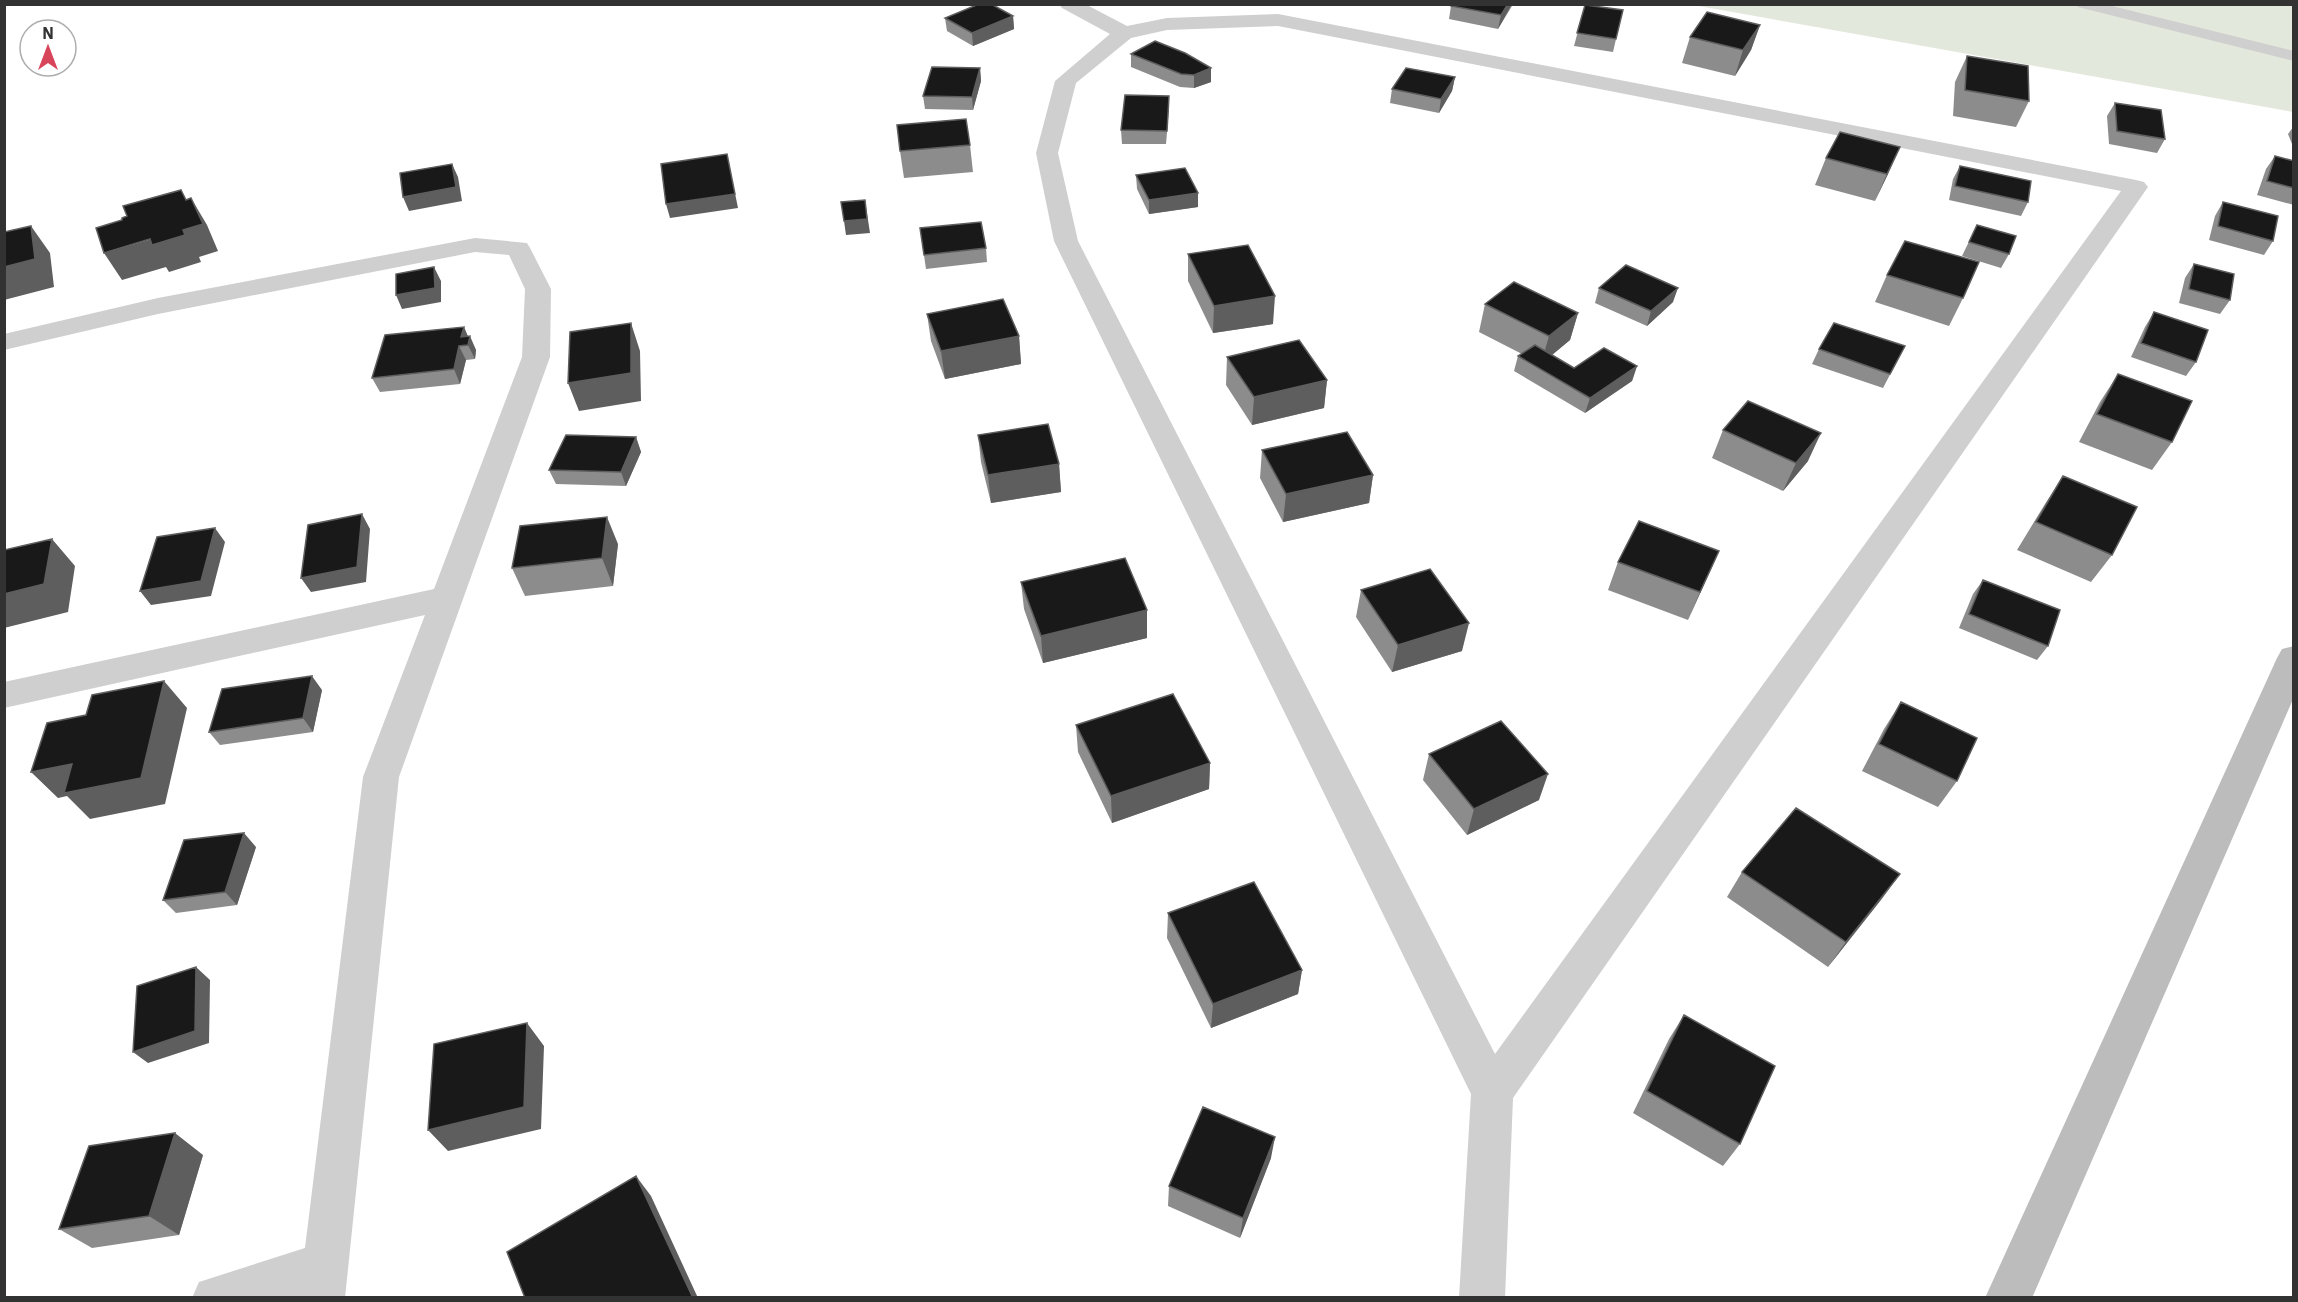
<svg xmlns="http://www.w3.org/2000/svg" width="2298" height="1302" font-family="'IBM Plex Sans',sans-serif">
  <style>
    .green { fill: #e3e8dc }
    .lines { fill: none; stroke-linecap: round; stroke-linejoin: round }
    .lane { fill: #cfcfcf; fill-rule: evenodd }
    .street { fill: #cfcfcf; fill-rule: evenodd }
    .secondary { fill: #bcbcbc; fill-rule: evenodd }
    .wall { fill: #8c8c8c }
    .shaded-wall { fill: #5e5e5e }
    .building { fill: #191919; stroke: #5e5e5e; stroke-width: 1.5 }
  </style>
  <rect width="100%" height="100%" fill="#fff"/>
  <path class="green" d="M 1693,5 L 2293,5 L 2293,112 Z"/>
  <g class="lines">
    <path class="lane" d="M 2076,4 L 2104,4 L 2294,51 L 2294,61 L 2078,7 Z"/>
    <path class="street" d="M 1059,4 L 1085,4 L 1127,26 L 1167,18 L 1278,14 L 2136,180 L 2144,182 L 2148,187 L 1513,1098 L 1505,1298 L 1459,1298 L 1471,1094 L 1054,241 L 1036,153 L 1055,81 L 1110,34 L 1062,8 ZM 1278,26 L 2121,191 L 1495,1054 L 1078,241 L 1058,153 L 1076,83 L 1131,38 L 1167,30 Z
      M 475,238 L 527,243 L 530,248 L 551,289 L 550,357 L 399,777 L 345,1298 L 192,1298 L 199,1282 L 305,1248 L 363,777 L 425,615 L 4,708 L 4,682 L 434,589 L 522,357 L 525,289 L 509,255 L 475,252 L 158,314 L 4,350 L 4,334 L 158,298 Z"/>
    <path class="secondary" d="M 2294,646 L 2294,697 L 2032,1298 L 1985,1298 L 2277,658 L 2282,649 Z"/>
  </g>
  <path class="wall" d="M 1585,5 L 1616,39 L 1613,52 L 1574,46 Z
    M 1451,6 L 1512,6 L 1498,29 L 1449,19 Z
    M 1013,16 L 1014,29 L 973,46 L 947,31 L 945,18 Z
    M 1760,25 L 1751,50 L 1735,76 L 1682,63 L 1690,37 Z
    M 1131,54 L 1211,68 L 1211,82 L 1194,88 L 1180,87 L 1131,67 Z
    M 1967,56 L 2029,101 L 2016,127 L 1953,116 L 1955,82 Z
    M 980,68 L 981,81 L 973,110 L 925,109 L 923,96 Z
    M 1455,77 L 1452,91 L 1439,113 L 1390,103 L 1392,89 Z
    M 2115,103 L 2165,139 L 2157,153 L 2109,144 L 2107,116 Z
    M 1169,109 L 1166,144 L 1122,144 L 1121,130 Z
    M 2294,126 L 2294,149 L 2288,134 Z
    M 970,145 L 973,172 L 904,178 L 900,151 Z
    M 2275,156 L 2294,161 L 2294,205 L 2257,195 L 2266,169 Z
    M 1826,158 L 1888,174 L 1875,201 L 1815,185 Z
    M 1960,166 L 2028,202 L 2021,216 L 1949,200 L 1953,179 Z
    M 1136,175 L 1198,207 L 1149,214 L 1137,189 Z
    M 2223,202 L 2273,241 L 2264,255 L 2209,240 L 2215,216 Z
    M 1977,225 L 2009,254 L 2001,268 L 1962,256 Z
    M 920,228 L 986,248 L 987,262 L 926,269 Z
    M 1188,254 L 1273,324 L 1213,333 L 1188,281 Z
    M 2194,264 L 2230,300 L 2220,314 L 2179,303 L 2185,278 Z
    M 1887,275 L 1963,298 L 1949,326 L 1875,302 Z
    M 1599,288 L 1673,302 L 1647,326 L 1595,303 Z
    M 1485,304 L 1578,313 L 1570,340 L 1552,355 L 1574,368 L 1637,366 L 1632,381 L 1585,413 L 1514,371 L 1518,356 L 1522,354 L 1479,332 Z
    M 2154,312 L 2196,362 L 2186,376 L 2131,357 L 2145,327 Z
    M 927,314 L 1019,336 L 1021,364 L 945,379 L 931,341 Z
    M 464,327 L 468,336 L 476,350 L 475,359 L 466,360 L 460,384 L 380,392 L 372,378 Z
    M 1905,346 L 1883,388 L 1812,364 L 1819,349 Z
    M 1227,357 L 1327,380 L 1324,408 L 1252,425 L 1226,385 Z
    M 2118,374 L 2172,442 L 2152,470 L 2079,442 L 2100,402 Z
    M 1723,430 L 1808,461 L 1783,491 L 1712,458 Z
    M 978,435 L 1059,464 L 1061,492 L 991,503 L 981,462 Z
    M 636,437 L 641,452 L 626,486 L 556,484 L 549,470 Z
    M 1262,450 L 1373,475 L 1369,503 L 1283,522 L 1260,478 Z
    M 2063,476 L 2112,555 L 2091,582 L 2017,550 L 2045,504 Z
    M 618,544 L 613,586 L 525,596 L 512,568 Z
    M 1719,551 L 1688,620 L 1608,590 L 1618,562 Z
    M 1983,580 L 2048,646 L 2037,660 L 1959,628 L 1973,594 Z
    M 1021,582 L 1147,638 L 1043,663 L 1024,609 Z
    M 1361,590 L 1462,651 L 1392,672 L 1356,617 Z
    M 322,690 L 313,732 L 220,745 L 209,732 Z
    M 1901,702 L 1957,781 L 1938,807 L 1862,771 L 1884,729 Z
    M 1076,725 L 1210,763 L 1209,789 L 1112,823 L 1078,752 Z
    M 1429,754 L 1539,800 L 1467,835 L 1423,780 Z
    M 256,847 L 237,905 L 176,913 L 163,900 Z
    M 1742,872 L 1900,874 L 1828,967 L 1727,897 Z
    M 1168,913 L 1302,970 L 1298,994 L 1211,1028 L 1167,938 Z
    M 1684,1015 L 1740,1144 L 1723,1166 L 1633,1113 L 1669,1039 Z
    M 203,1155 L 179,1235 L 92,1248 L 59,1229 Z
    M 1271,1158 L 1240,1238 L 1168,1206 L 1169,1186 Z"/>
  <path class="shaded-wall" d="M 1508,4 L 1512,4 L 1498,29 L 1501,15 Z
    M 1013,16 L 1014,29 L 973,46 L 972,33 Z
    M 1760,25 L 1751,50 L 1735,76 L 1743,50 Z
    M 980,68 L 981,81 L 973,110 L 972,97 Z
    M 1211,68 L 1211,82 L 1194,88 L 1194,75 Z
    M 1455,77 L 1452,91 L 1439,113 L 1441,99 Z
    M 1900,147 L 1888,174 L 1875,201 L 1887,174 Z
    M 727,154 L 738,208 L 670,218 L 666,204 Z
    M 452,164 L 458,177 L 462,201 L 409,211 L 403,197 Z
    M 181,190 L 196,217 L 191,198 L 207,225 L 218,251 L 199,257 L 201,262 L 169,272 L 166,267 L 122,280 L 104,253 L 183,230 L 186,200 Z
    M 1198,193 L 1198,207 L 1149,214 L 1149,200 Z
    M 865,200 L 870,233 L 846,235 L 844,221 Z
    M 31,226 L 50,253 L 54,287 L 4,300 L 4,267 Z
    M 434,267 L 441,281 L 441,302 L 402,309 L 396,295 Z
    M 1678,288 L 1673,302 L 1647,326 L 1651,311 Z
    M 1275,296 L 1273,324 L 1213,333 L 1214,306 Z
    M 1578,313 L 1570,340 L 1541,364 L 1549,336 Z
    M 631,323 L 640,351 L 641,401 L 579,411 L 568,383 Z
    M 464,327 L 469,340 L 470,336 L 476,350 L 475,359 L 468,345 L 461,337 Z
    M 1019,336 L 1021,364 L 945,379 L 941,351 Z
    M 459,346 L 466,360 L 460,384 L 454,369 Z
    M 1637,366 L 1632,381 L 1585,413 L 1590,398 Z
    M 1327,380 L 1324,408 L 1252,425 L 1254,397 Z
    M 1821,433 L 1808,461 L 1783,491 L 1796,463 Z
    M 636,437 L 641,452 L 626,486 L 621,472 Z
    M 1059,464 L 1061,492 L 991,503 L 988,475 Z
    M 1373,475 L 1369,503 L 1283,522 L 1286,494 Z
    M 362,514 L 370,529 L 366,582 L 311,592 L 301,578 Z
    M 607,517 L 618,544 L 613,586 L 602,558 Z
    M 215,528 L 225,542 L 211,596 L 151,605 L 140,591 Z
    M 52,539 L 75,566 L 68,612 L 4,628 L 4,594 Z
    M 1719,551 L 1707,578 L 1688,620 L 1700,592 Z
    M 1147,610 L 1147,638 L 1043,663 L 1041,636 Z
    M 1469,623 L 1462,651 L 1392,672 L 1398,645 Z
    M 312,676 L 322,690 L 313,732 L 303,718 Z
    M 164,681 L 187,708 L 165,804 L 90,819 L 67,796 L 58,798 L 31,772 Z
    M 1210,763 L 1209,789 L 1112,823 L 1111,796 Z
    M 1548,774 L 1539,800 L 1467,835 L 1474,809 Z
    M 244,833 L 256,847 L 237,905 L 225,892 Z
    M 1900,874 L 1881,900 L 1828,967 L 1846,942 Z
    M 196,967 L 210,980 L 209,1043 L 148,1063 L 133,1052 Z
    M 1302,970 L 1298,994 L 1211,1028 L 1213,1004 Z
    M 527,1023 L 544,1046 L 541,1129 L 448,1151 L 428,1130 Z
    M 175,1133 L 203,1155 L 179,1235 L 149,1216 Z
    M 1275,1137 L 1271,1158 L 1240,1238 L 1243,1218 Z
    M 636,1176 L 651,1196 L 698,1298 L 693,1298 Z"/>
  <path class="building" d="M 979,4 L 991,4 L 1013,16 L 972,33 L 945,18 Z
    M 1452,4 L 1508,4 L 1501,15 L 1451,6 Z
    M 1585,5 L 1623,10 L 1616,39 L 1577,33 Z
    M 1707,12 L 1760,25 L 1743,50 L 1690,37 Z
    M 1155,41 L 1185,53 L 1211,68 L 1194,75 L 1181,74 L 1131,54 Z
    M 1967,56 L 2028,66 L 2029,101 L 1965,90 Z
    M 932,67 L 980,68 L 972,97 L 923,96 Z
    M 1406,68 L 1455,77 L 1441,99 L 1392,89 Z
    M 1125,95 L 1169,96 L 1167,131 L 1121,130 Z
    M 2115,103 L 2161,110 L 2165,139 L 2117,131 Z
    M 966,119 L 970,145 L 900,151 L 897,125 Z
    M 1840,132 L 1900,147 L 1887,174 L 1826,158 Z
    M 727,154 L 735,194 L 666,204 L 661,164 Z
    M 2275,156 L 2294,161 L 2294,188 L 2267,181 Z
    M 452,164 L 456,187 L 403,197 L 400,173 Z
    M 1960,166 L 2031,181 L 2028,202 L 1955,186 Z
    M 1185,168 L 1198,193 L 1149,200 L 1136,175 Z
    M 181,190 L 186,200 L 191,198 L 203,224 L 183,230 L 185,235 L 152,245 L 150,239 L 104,253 L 96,228 L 122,220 L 122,218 L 127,216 L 123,206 Z
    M 865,200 L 867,219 L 844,221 L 841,202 Z
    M 2223,202 L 2278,216 L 2273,241 L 2218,226 Z
    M 981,222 L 986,248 L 924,255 L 920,228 Z
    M 1977,225 L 2016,236 L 2009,254 L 1969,242 Z
    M 31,226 L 35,259 L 4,267 L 4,232 Z
    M 1905,241 L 1979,262 L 1963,298 L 1887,275 Z
    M 1248,245 L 1275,296 L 1214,306 L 1188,254 Z
    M 2194,264 L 2234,274 L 2230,300 L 2189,289 Z
    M 1626,265 L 1678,288 L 1651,311 L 1599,288 Z
    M 434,267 L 435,288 L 396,295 L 396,274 Z
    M 1514,282 L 1578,313 L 1549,336 L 1485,304 Z
    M 1003,299 L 1019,336 L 941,351 L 927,314 Z
    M 2154,312 L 2208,330 L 2196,362 L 2141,343 Z
    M 631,323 L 631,373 L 568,383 L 570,332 Z
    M 1834,323 L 1905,346 L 1890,374 L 1819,349 Z
    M 464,327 L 461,337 L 470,336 L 468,345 L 459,346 L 454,369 L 372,378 L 385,335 Z
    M 1299,340 L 1327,380 L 1254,397 L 1227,357 Z
    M 1535,345 L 1574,368 L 1604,348 L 1637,366 L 1590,398 L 1518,356 Z
    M 2118,374 L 2192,401 L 2172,442 L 2097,414 Z
    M 1748,401 L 1821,433 L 1796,463 L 1723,430 Z
    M 1048,424 L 1059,464 L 988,475 L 978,435 Z
    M 1347,432 L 1373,475 L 1286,494 L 1262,450 Z
    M 566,435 L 636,437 L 621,472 L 549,470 Z
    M 2063,476 L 2137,507 L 2112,555 L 2036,522 Z
    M 362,514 L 357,567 L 301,578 L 308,525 Z
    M 607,517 L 602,558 L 512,568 L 520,526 Z
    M 1639,521 L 1719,551 L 1700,592 L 1618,562 Z
    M 215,528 L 201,581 L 140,591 L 157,537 Z
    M 52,539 L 44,584 L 4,594 L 4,550 Z
    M 1125,558 L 1147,610 L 1041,636 L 1021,582 Z
    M 1430,569 L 1469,623 L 1398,645 L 1361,590 Z
    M 1983,580 L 2060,610 L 2048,646 L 1969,614 Z
    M 312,676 L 303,718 L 209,732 L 222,689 Z
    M 164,681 L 141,778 L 64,793 L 72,764 L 31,772 L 47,723 L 86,715 L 92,695 Z
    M 1173,694 L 1210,763 L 1111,796 L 1076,725 Z
    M 1901,702 L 1977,738 L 1957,781 L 1879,744 Z
    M 1501,721 L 1548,774 L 1474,809 L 1429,754 Z
    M 1796,808 L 1900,874 L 1846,942 L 1742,872 Z
    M 244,833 L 225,892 L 163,900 L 184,840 Z
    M 1254,882 L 1302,970 L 1213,1004 L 1168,913 Z
    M 196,967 L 195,1031 L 133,1052 L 137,986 Z
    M 1684,1015 L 1775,1066 L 1740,1144 L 1647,1091 Z
    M 527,1023 L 524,1107 L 428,1130 L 434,1044 Z
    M 1203,1107 L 1275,1137 L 1243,1218 L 1169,1186 Z
    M 175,1133 L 149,1216 L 59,1229 L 89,1146 Z
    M 636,1176 L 693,1298 L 525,1298 L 507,1252 Z"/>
  <rect width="2298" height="1302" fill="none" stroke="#323232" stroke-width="12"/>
  <g transform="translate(48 48)"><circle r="28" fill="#ffffff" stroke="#adadad" stroke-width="1.5"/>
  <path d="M0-4.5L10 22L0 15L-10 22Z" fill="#d8455b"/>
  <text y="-9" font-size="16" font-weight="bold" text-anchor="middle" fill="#323232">N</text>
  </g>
</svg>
